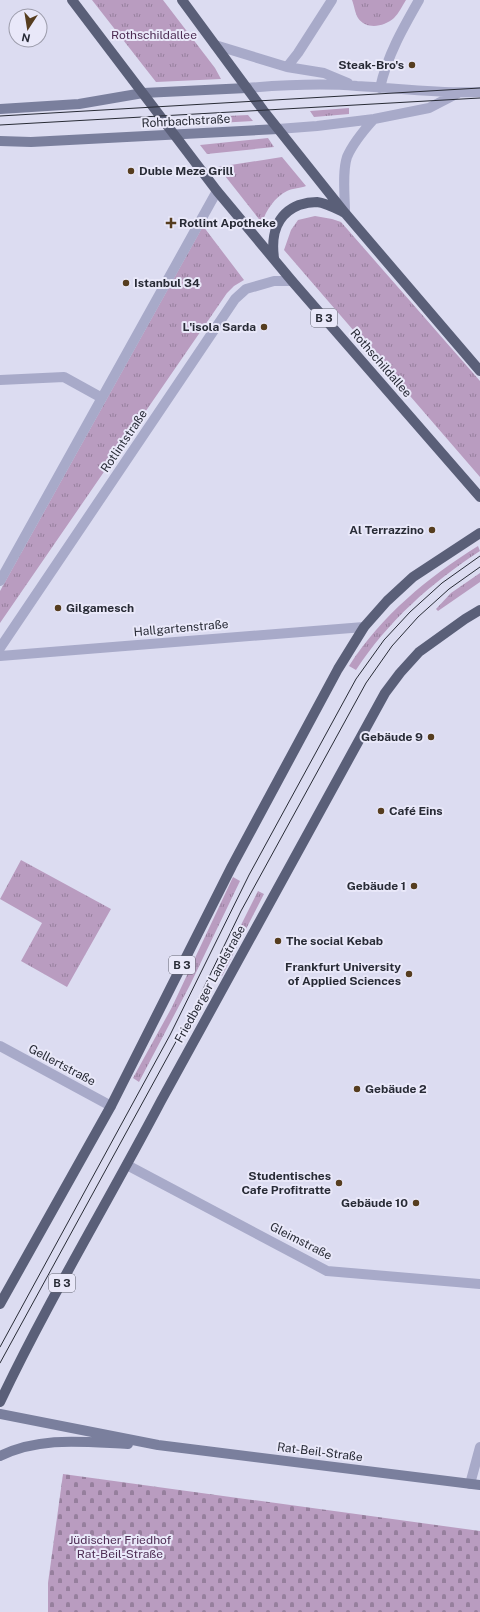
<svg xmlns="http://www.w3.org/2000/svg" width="480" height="1612" font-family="'Public Sans',sans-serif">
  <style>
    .grass { fill: url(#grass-tufts) }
    .cemetery { fill: url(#cemetery-stones) }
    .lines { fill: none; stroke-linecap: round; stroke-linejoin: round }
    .street { stroke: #a8aac9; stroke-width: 10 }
    .secondary { stroke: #7a7f9d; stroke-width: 10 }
    .primary { stroke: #5a5f78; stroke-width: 10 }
    .tram { stroke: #282b36; stroke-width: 1 }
    .poi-dot { fill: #563d1f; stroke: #e9e8f9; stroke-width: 1.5 }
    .labels { text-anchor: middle; stroke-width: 4; stroke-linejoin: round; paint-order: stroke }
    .shield { fill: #e9e8f9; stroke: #626470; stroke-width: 1 }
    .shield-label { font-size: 11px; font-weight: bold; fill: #282b36 }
    .park-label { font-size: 12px; fill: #4e2d54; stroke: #e9e8f9 }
    .poi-label { font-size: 12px; font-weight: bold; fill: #282b36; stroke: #e9e8f9; text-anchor: end }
    .street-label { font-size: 12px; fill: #282b36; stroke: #e9e8f9 }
  </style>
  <defs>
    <pattern id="grass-tufts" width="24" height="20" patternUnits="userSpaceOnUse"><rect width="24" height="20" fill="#b99cc0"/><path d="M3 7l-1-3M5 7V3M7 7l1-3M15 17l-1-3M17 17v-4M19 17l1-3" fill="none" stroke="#967f9d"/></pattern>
    <pattern id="cemetery-stones" width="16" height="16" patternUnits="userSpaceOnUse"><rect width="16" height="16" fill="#b99cc0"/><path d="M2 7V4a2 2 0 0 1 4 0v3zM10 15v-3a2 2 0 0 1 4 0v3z" fill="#967f9d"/></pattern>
  </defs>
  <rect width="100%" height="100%" fill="#dcdcf1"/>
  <path class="grass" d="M 92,0 L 163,0 L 215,68 L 221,79 L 156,82 Z
    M 352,0 L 406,0 C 402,6 399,13 394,18 C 384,27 366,30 358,18 C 355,13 354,5 352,0 Z
    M 349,108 L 349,114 L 314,117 L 310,111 Z
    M 248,115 L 253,121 L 201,124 L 185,118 Z
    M 268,138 L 274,147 L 207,154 L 200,145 Z
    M 282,157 L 306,186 C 301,188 293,188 287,191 C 275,197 266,210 262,223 L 218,167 Z
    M 315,216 L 332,219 L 341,222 L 480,381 L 480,477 L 284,250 L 291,230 L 298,220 Z
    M 203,226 L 244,280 L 234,286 L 227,293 L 0,623 L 0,591 Z
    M 478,546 L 480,551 C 431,583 388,621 356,670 L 349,666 C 382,615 427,578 478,546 Z
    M 480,573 L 480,582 L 438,611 L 436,609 L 451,593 Z
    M 21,860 L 111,909 L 67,987 L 21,961 L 42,923 L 0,899 Z
    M 233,877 L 240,881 L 190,985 L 139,1082 L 133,1078 L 172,1007 Z
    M 258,891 L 264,894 L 222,976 L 218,976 L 218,971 Z"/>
  <path class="cemetery" d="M 63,1474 L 480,1531 L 480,1612 L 48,1612 L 48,1583 Z"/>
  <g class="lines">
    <path class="street" d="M 215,45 L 287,67 L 324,73 L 348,83
      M 287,67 L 298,53 L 332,0
      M 247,88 C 283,85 321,83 357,86 C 398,88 439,94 480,92
      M 380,88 C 387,56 403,28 419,0
      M 278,129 L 317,126 L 374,119 L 429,108 L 458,93
      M 345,213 C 345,197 342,172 347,157 C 353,143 364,130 374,119
      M 0,380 L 64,377 L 102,398
      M 0,581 L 217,191
      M 0,648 L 235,299 L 246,289 L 274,281 L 292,281
      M 0,656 L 364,627
      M 0,1046 L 111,1106
      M 127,1165 L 327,1271 L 480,1284
      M 470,1484 L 480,1447"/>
    <path class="secondary" d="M 0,109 L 79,104 L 143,93 L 247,88
      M 0,141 L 31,142 L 278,129
      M 0,1414 L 158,1445 L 480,1485
      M 0,1456 C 41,1436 84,1442 128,1444"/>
    <path class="primary" d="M 72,0 L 217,191 L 292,281 L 480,497
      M 182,0 L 263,110 L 345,213 L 480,371
      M 274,258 C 271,236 276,214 299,205 C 305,203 311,202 317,202 C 326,203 335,208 343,212
      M 0,1304 L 111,1106 L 232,866 L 338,669 L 364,627 L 387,601 L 413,577 L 480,533
      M 0,1402 C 49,1299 108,1202 161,1101 L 385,693 L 400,673 L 419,652 L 465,619 L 480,610"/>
    <path class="tram" d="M 0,116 L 480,88
      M 0,125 L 480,98
      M 0,1347 L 170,1035 L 249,875 L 356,679 L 384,640 L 410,612 L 442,583 L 480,556
      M 0,1363 L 190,1016 L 241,911 L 366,683 L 392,646 L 418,617 L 449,589 L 480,567"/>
  </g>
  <g class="poi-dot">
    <circle cx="412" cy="65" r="4"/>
    <circle cx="131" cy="171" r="4"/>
    <path d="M169 217h4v4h4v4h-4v4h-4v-4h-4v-4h4z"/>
    <circle cx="126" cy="283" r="4"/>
    <circle cx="264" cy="327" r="4"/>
    <circle cx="432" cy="530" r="4"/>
    <circle cx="58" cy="608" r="4"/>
    <circle cx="431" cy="737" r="4"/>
    <circle cx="381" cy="811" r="4"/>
    <circle cx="414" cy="886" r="4"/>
    <circle cx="278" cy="941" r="4"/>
    <circle cx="409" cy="974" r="4"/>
    <circle cx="357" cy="1089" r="4"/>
    <circle cx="339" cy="1183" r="4"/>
    <circle cx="416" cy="1203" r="4"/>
  </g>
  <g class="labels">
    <g class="shield">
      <rect x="311" y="309" width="26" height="18" rx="3"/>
      <rect x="169" y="956" width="26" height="18" rx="3"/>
      <rect x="49" y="1274" width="26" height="18" rx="3"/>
    </g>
    <g class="shield-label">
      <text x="324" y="322">B 3</text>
      <text x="182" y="969">B 3</text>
      <text x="62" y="1287">B 3</text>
    </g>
    <g class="park-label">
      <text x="154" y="39">Rothschildallee</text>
      <text x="120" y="1544">Jüdischer Friedhof<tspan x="120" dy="14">Rat-Beil-Straße</tspan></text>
    </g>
    <g class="poi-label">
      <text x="404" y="69">Steak-Bro's</text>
      <text x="139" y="175" text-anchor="start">Duble Meze Grill</text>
      <text x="179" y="227" text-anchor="start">Rotlint Apotheke</text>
      <text x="134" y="287" text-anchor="start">Istanbul 34</text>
      <text x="256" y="331">L'isola Sarda</text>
      <text x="424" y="534">Al Terrazzino</text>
      <text x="66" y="612" text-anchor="start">Gilgamesch</text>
      <text x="423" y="741">Gebäude 9</text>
      <text x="389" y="815" text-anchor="start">Café Eins</text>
      <text x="406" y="890">Gebäude 1</text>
      <text x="286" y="945" text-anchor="start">The social Kebab</text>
      <text x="401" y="971">Frankfurt University<tspan x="401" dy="14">of Applied Sciences</tspan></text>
      <text x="365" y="1093" text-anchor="start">Gebäude 2</text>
      <text x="331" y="1180">Studentisches<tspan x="331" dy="14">Cafe Profitratte</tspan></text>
      <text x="408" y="1207">Gebäude 10</text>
    </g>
    <g class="street-label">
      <text transform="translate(186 121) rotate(-3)" y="4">Rohrbachstraße</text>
      <text transform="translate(381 363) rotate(49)" y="4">Rothschildallee</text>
      <text transform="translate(124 441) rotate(-56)" y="4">Rotlintstraße</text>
      <text transform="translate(181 628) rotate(-5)" y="4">Hallgartenstraße</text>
      <text transform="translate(210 984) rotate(-61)" y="4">Friedberger Landstraße</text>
      <text transform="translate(62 1065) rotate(28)" y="4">Gellertstraße</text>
      <text transform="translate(301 1241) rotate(27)" y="4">Gleimstraße</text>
      <text transform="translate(320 1452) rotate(7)" y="4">Rat-Beil-Straße</text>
    </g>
  </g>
  <g transform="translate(28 28) rotate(192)"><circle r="19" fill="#e9e8f9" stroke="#9c9cab"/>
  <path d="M0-3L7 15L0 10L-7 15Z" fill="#563d1f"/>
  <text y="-6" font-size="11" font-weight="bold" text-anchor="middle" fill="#282b36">N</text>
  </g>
</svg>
